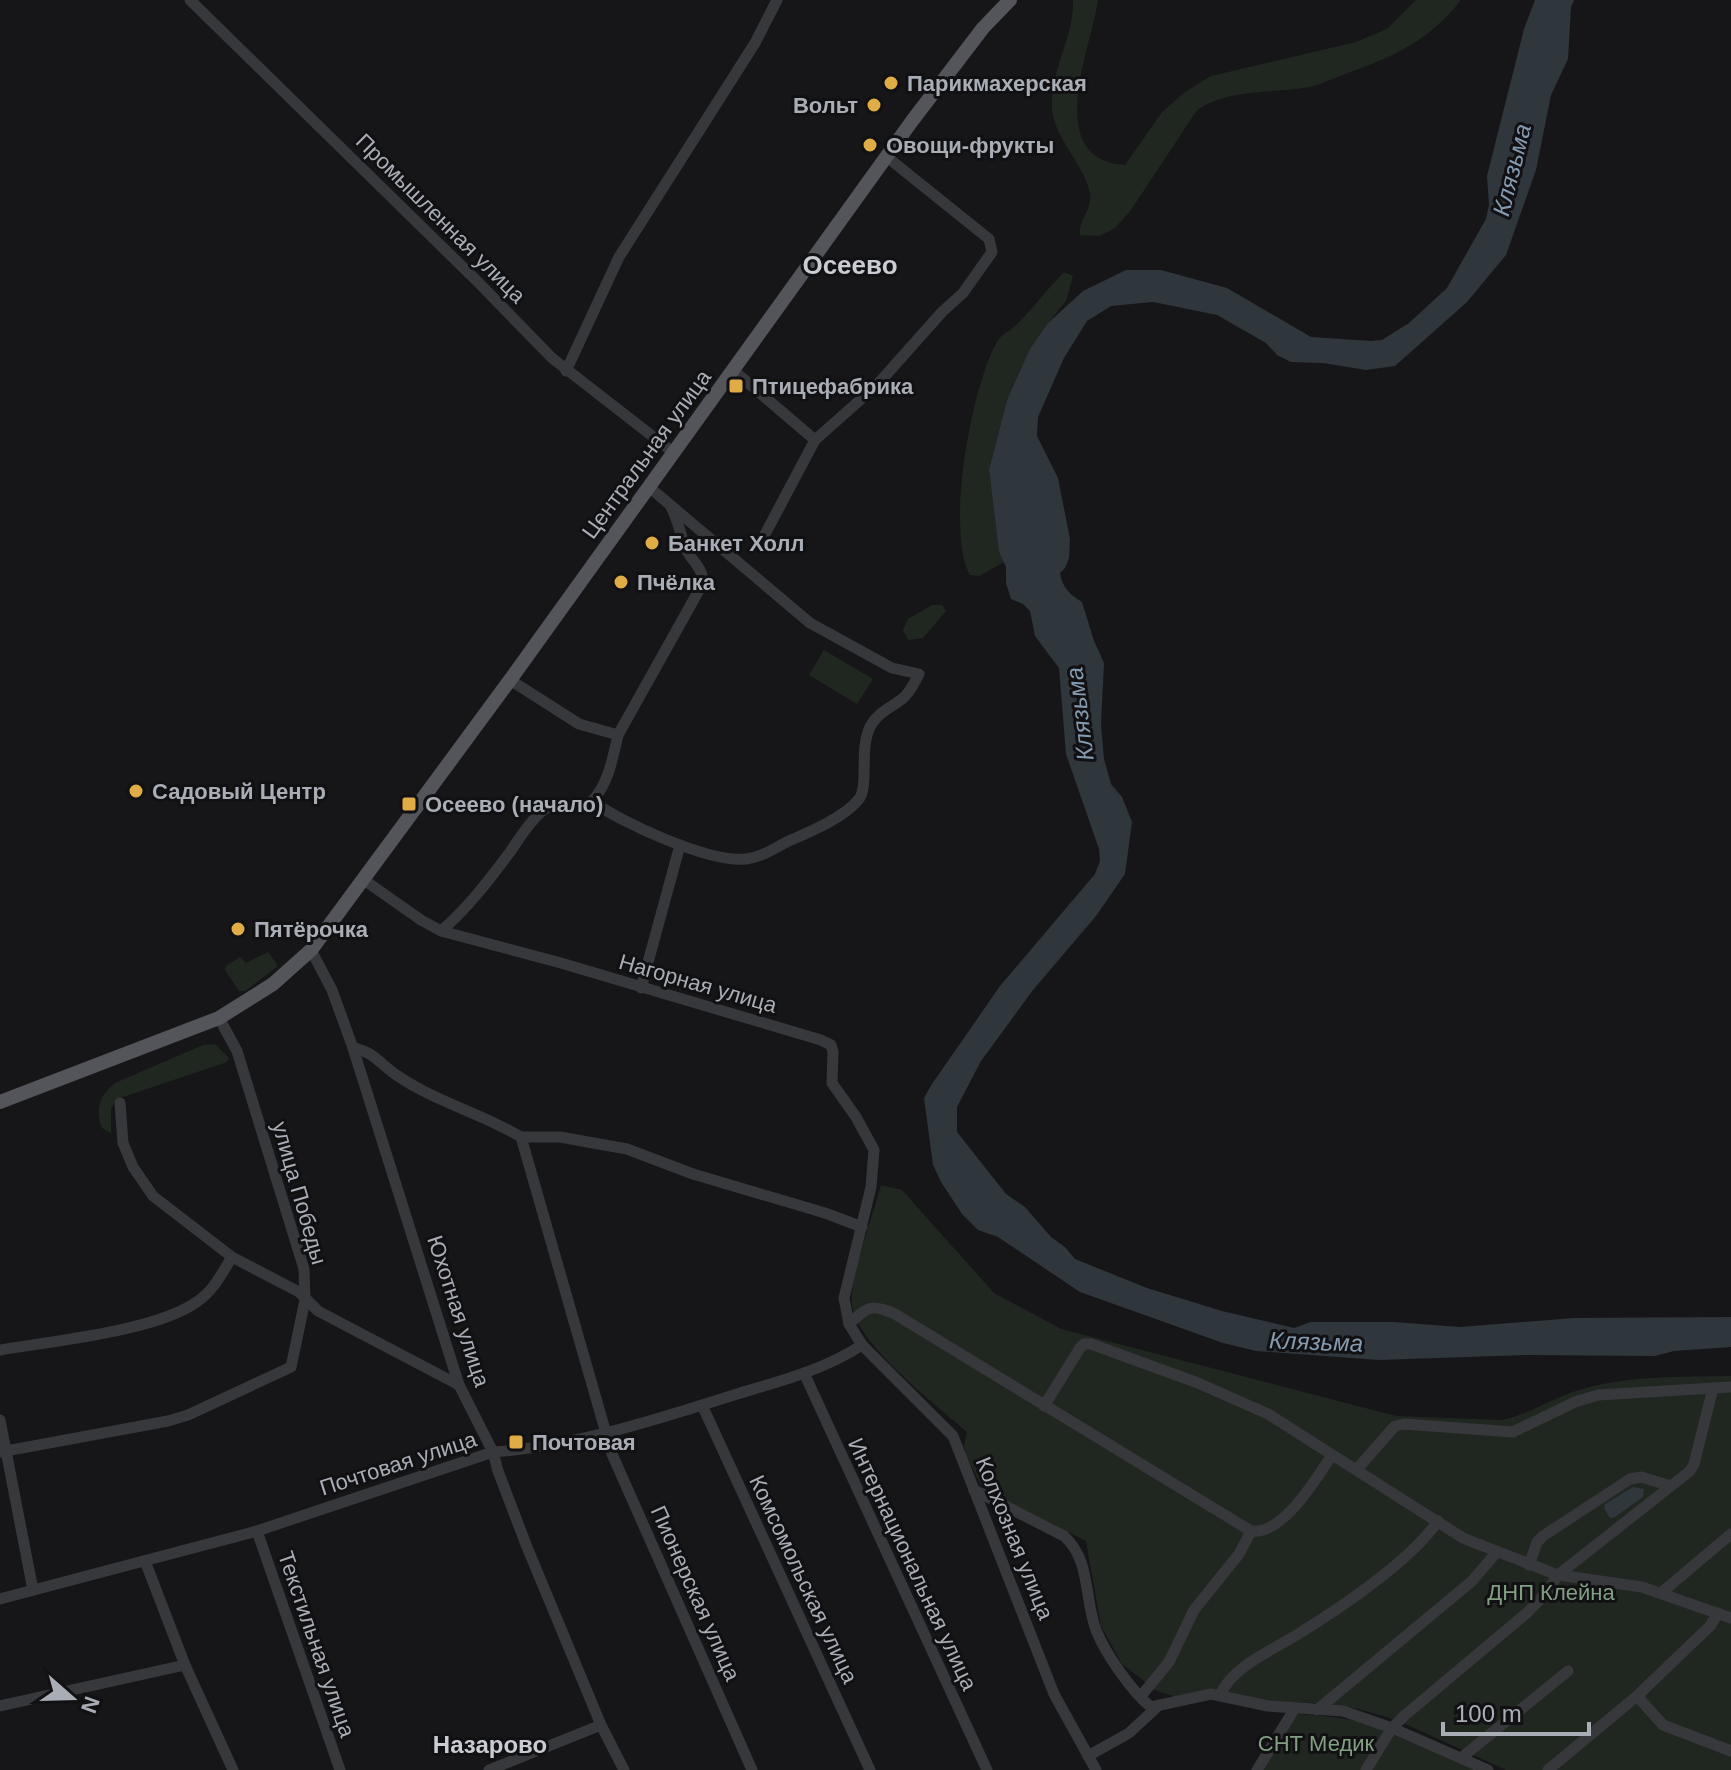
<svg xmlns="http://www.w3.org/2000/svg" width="1731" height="1770" viewBox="0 0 1731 1770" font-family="Helvetica,sans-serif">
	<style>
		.green { fill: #202721 }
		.water { fill: #2f363c }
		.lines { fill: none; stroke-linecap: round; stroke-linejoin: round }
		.minor { stroke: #37383c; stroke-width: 11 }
		.major { stroke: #54555b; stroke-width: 14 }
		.poi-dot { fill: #e0ac46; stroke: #111113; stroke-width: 3 }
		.labels { text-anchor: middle; stroke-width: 6; stroke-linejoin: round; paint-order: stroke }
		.poi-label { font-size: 22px; font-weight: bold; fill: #a9adb6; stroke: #111113; text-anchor: start }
		.street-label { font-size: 22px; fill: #a9adb6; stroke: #111113 }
		.park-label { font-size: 22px; fill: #829f84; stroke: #111113 }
		.water-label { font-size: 24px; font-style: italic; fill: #849aae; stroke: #111113 }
		.neighbourhood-label { font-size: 24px; font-weight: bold; fill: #caccd3; stroke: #111113 }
		.quarter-label { font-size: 26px; font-weight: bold; fill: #caccd3; stroke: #111113 }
	</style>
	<rect width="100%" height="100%" fill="#161618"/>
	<g class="green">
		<path d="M1073,0H1098C1092,46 1041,160 1125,165L1162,112L1185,92L1211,76L1356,42L1387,29L1416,0H1461C1429,41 1393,57 1345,74C1332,79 1318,86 1304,88C1268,93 1229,89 1197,110L1131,210L1115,228L1099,236L1080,235C1078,221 1092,210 1090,194C1086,167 1054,138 1052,109C1050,71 1074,37 1073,0Z"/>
		<path d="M1064,272L1073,276L1066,301L1048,323L1007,400L989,470L999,552L1004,562L979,576L970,575C945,531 972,385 997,342C1001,334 1009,332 1015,326C1033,309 1047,289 1064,272Z"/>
		<path d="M932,605H942L946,611L923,638L908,640L903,630L908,619Z"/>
		<path d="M824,650L873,679L857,704L809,675Z"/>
		<path d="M268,952L278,966L245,991H239L225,970L226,966L240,957L246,963Z"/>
		<path d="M215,1044L229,1058L227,1062L117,1099L111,1108V1133L102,1128C95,1109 99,1096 115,1083L203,1045Z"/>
		<path d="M881,1185L902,1190L994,1293L1061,1329L1396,1416L1501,1420C1528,1415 1551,1399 1576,1391C1625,1375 1681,1377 1731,1376V1770H1506L1399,1721L1359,1709L1321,1703L1273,1702L1211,1689L1176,1697L1157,1691L1122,1664L1101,1626L1086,1541L983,1489L966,1455L964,1446L967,1432C938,1406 856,1344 852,1305C849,1282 874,1211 881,1185Z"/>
		<path d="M1296,1714L1334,1717L1363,1722L1476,1770H1261Z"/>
	</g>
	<g class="water">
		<path d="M1535,0H1574L1571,7L1568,59L1551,95L1536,170L1506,255L1467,302L1395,366L1366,370L1323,363L1291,362L1277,355L1266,343L1217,315L1153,302L1111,306L1087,321L1064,358L1038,417L1037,436L1058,478L1070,539L1069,558L1065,568L1060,573C1062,587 1070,595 1082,602L1094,641L1104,663L1101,725L1104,759L1111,784L1122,797L1132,822L1125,874L1096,916L1033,990L981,1061L957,1107V1132L1006,1194L1025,1207L1051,1237L1065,1247L1075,1259L1147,1288L1222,1311L1294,1328L1311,1322H1394L1460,1327L1574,1318L1731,1317V1347L1674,1351L1655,1356L1527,1355L1379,1360L1256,1351L1223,1343L1080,1292L998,1237L978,1230L962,1214L941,1182L933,1165L924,1098L932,1084L1000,986L1095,874L1100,861L1099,849L1066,754L1059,668L1035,636L1030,611L1023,604L1011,599L1006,583V567L999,552L989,470L1007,400L1030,349L1048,323L1083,291L1126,270H1161L1227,288L1311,337L1371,341L1382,340L1409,323L1447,288L1486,219L1489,205L1487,176L1524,29Z"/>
		<path d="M1633,1487L1644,1489L1643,1497L1615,1517L1610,1518L1604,1508L1605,1504Z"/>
	</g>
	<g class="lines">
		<g class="minor">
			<path d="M190,0L477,281L552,358L674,453"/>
			<path d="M733,370L815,440"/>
			<path d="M566,371L619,257L755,43L777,0"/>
			<path d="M763,538L815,440L877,385L942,312L963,293L992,252L989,239L887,157"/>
			<path d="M510,680L579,724L618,735"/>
			<path d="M592,801C621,823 710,863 746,859C763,857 776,847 791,840C812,831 845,817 859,799C869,786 859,749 870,727C877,713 890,708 902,699C910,693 914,683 919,674L892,668L810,623L649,487"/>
			<path d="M364,880L421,920L441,931L561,963L821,1040L831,1045L833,1052L832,1083L856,1117L874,1150L871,1187L844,1298L849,1324L862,1345L953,1436L1054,1694L1096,1770"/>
			<path d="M441,931C467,909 489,880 510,852C519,839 528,824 540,813C555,797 577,816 591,802C608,786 613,757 618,735L703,583C703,567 692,562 686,549C680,534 678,519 670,505"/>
			<path d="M311,950L332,990L353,1048L459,1385L493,1452L498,1471L527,1547L601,1725L624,1770"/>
			<path d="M641,988L680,845"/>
			<path d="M353,1048C373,1051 380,1064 395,1074C433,1101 481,1113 521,1137L612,1454L752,1770"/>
			<path d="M120,1103L123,1143L133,1167L153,1196L232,1257L299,1292L318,1311L459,1385"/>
			<path d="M521,1137H560L627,1149L693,1174L825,1213L862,1227"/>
			<path d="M849,1324C867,1307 871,1303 895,1314L1251,1531C1282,1536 1316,1479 1332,1455"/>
			<path d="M0,1350C52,1341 158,1331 198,1301C214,1290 222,1273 232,1257"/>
			<path d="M804,1373L987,1770"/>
			<path d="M702,1405L870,1770"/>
			<path d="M1044,1406L1080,1348L1084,1344H1091L1198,1383L1268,1414L1463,1538L1558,1575L1642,1587L1731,1618"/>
			<path d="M0,1420L33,1590"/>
			<path d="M0,1452L168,1421L188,1415L291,1367L305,1300L304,1269L237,1051L219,1018"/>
			<path d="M1357,1469L1395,1426L1404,1424L1513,1432L1575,1402L1598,1395L1731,1387"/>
			<path d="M974,1490L1064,1536C1091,1560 1084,1598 1096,1630C1105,1653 1132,1692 1151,1707L1211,1694L1268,1706L1343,1711L1392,1728L1488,1770"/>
			<path d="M257,1531L340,1770"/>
			<path d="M145,1561L185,1665L233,1770"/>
			<path d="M1529,1565L1537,1542L1543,1536L1630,1479L1641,1477L1671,1486"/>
			<path d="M1661,1593L1731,1534"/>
			<path d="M0,1599L257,1531L493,1452C575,1446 659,1419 737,1394C780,1381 824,1370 862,1345"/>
			<path d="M1220,1695C1234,1664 1276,1649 1303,1631C1346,1604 1409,1562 1438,1521"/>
			<path d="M1141,1696L1169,1662L1194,1610L1239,1554L1251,1531"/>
			<path d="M1637,1696L1663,1725L1731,1751"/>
			<path d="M0,1706L185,1665"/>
			<path d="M1317,1710L1472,1581L1496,1553"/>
			<path d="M1088,1756L1129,1733L1157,1707"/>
			<path d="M1461,1758L1568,1671"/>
			<path d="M489,1770L601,1725"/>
			<path d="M1257,1770L1295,1708"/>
			<path d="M1366,1770L1392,1728L1404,1716L1528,1612L1546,1593L1558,1575L1690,1471L1694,1464L1713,1388"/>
			<path d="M1548,1770L1637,1696L1710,1626L1718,1613"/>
		</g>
		<path class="major" d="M0,1102L219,1018L273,984L311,950L510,680L912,121L983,28L1010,0"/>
	</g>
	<g class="poi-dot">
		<circle cx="891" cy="83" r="8"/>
		<circle cx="874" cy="105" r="8"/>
		<circle cx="870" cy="145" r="8"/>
		<rect x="728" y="378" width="16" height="16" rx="4"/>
		<circle cx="652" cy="543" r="8"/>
		<circle cx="621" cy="582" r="8"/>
		<circle cx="136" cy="791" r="8"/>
		<rect x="401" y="796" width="16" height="16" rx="4"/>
		<circle cx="238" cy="929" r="8"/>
		<rect x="508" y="1434" width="16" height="16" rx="4"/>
	</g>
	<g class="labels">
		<g class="poi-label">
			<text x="907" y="91">Парикмахерская</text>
			<text x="858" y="113" text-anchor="end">Вольт</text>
			<text x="886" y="153">Овощи-фрукты</text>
			<text x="752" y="394">Птицефабрика</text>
			<text x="668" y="551">Банкет Холл</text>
			<text x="637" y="590">Пчёлка</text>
			<text x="152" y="799">Садовый Центр</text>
			<text x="425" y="812">Осеево (начало)</text>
			<text x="254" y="937">Пятёрочка</text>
			<text x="532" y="1450">Почтовая</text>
		</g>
		<g class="street-label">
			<text transform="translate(441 218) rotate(45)" y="8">Промышленная улица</text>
			<text transform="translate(646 454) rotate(-54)" y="8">Центральная улица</text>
			<text transform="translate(698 983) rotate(16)" y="8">Нагорная улица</text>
			<text transform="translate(300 1193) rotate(74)" y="8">улица Победы</text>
			<text transform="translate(459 1311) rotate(72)" y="8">Юхотная улица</text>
			<text transform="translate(398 1463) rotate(-18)" y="8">Почтовая улица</text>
			<text transform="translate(1015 1538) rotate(68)" y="8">Колхозная улица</text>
			<text transform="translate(913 1564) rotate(65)" y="8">Интернациональная улица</text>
			<text transform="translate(804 1579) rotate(65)" y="8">Комсомольская улица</text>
			<text transform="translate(696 1593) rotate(66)" y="8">Пионерская улица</text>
			<text transform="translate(317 1644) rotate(71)" y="8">Текстильная улица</text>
		</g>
		<g class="park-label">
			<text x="1551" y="1600">ДНП Клейна</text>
			<text x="1316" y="1751">СНТ Медик</text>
		</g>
		<g class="water-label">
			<text transform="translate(1512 170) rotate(-76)" y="8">Клязьма</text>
			<text transform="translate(1080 714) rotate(-97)" y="8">Клязьма</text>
			<text transform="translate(1316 1342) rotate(2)" y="8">Клязьма</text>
		</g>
		<g class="neighbourhood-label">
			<text x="490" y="1753">Назарово</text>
		</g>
		<g class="quarter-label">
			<text x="850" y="274">Осеево</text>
		</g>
	</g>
	<g transform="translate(72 1698) rotate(110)" stroke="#111113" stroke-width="6" paint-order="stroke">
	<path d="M0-6L14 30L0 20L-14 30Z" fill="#a9adb6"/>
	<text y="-12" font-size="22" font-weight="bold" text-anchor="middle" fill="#a9adb6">N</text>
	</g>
	<path d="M1443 1722v12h146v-12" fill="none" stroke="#a9adb6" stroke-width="4"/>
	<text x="1455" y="1722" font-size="24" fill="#a9adb6" stroke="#111113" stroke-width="6" paint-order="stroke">100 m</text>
</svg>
